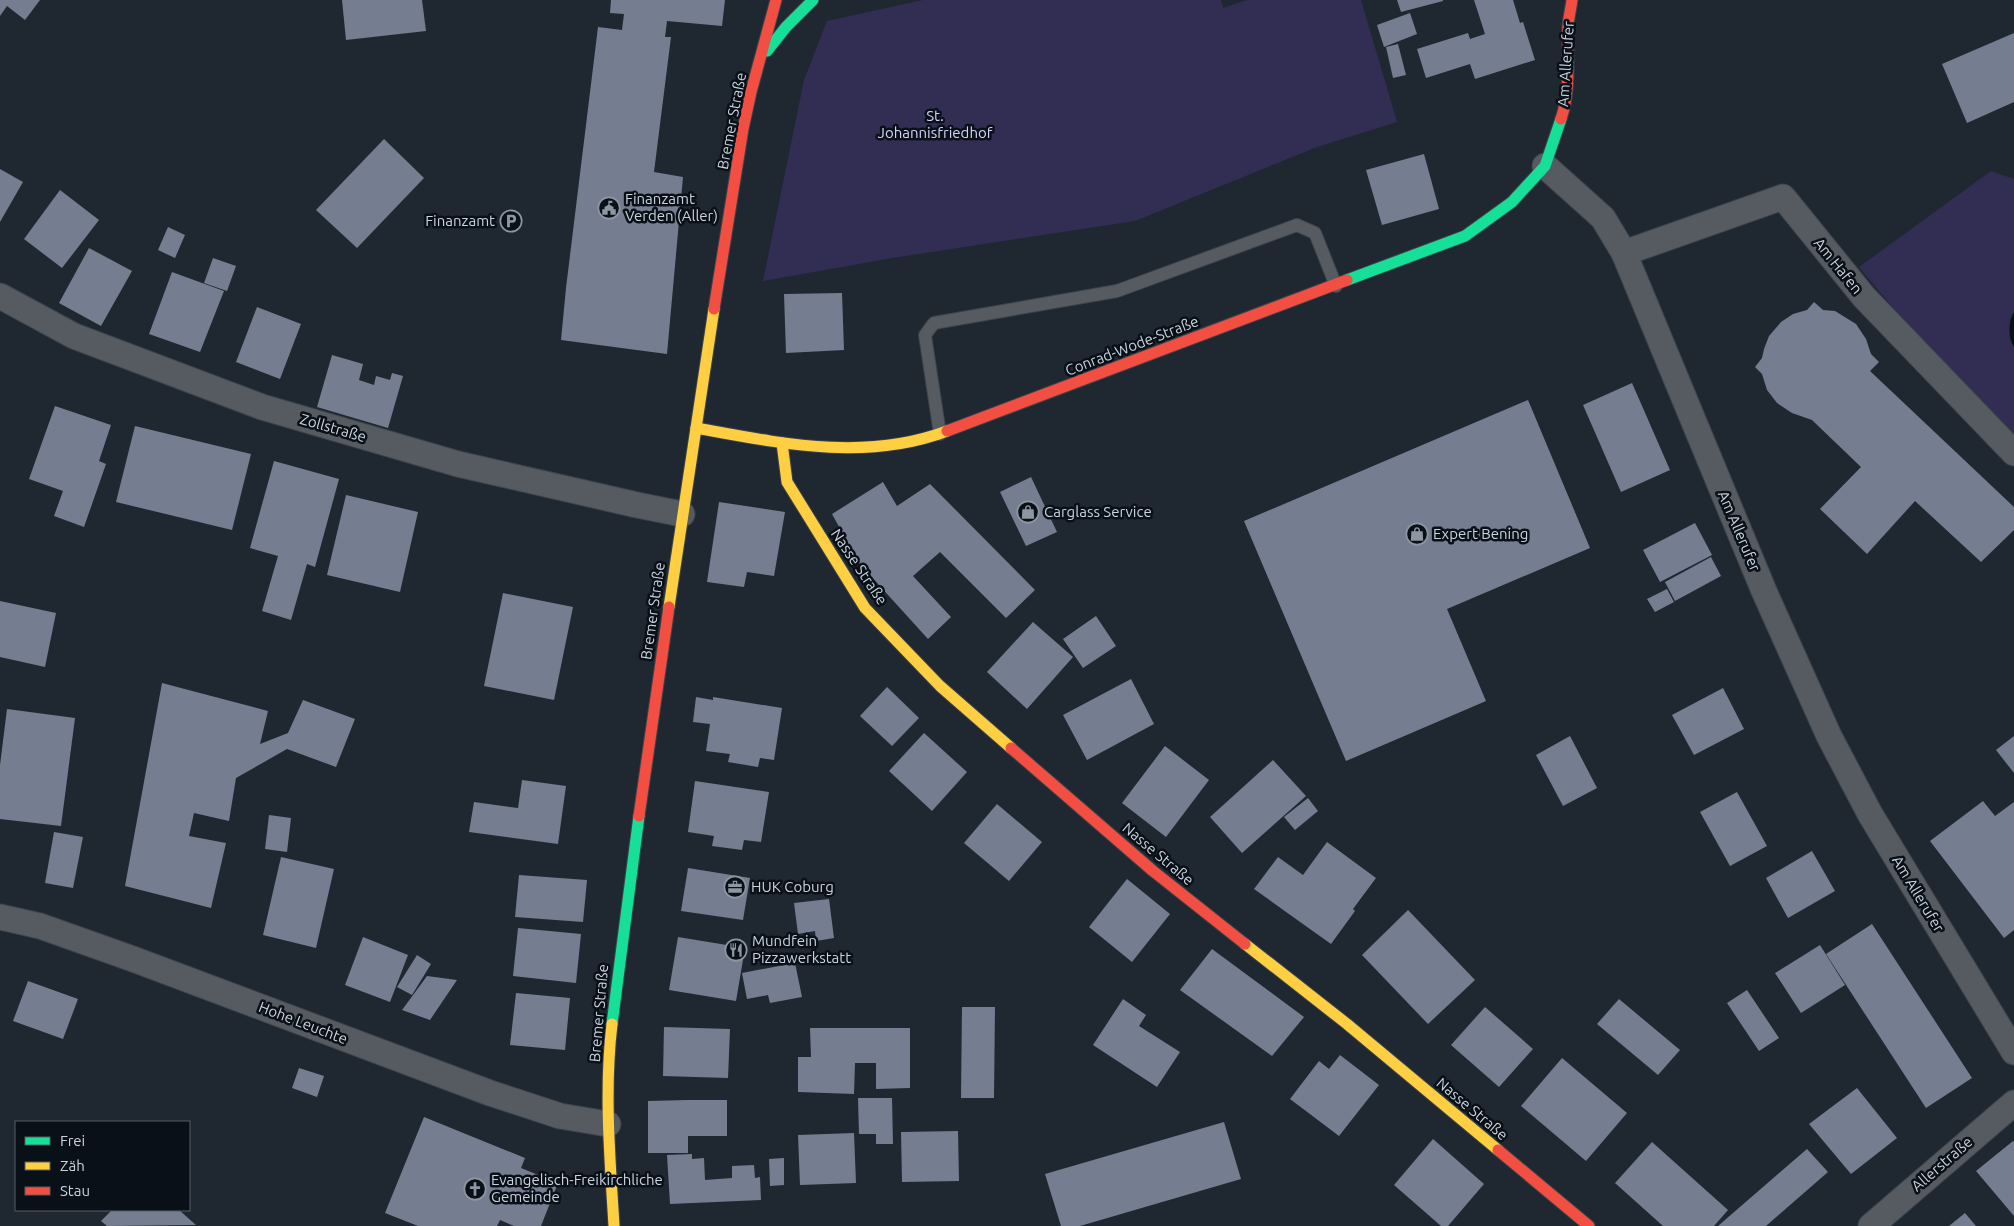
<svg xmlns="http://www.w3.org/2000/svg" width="2014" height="1226" viewBox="0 0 2014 1226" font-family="Ubuntu,sans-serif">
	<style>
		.green { fill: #322d53 }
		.water { fill: #061216 }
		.building { fill: #757e90 }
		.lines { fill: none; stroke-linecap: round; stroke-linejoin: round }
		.lane-casing { stroke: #3d434b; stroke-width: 14 }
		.street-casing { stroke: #3d434b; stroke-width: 27 }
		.fast-casing { stroke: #3d434b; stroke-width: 13 }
		.slow-casing { stroke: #3d434b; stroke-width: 13 }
		.jam-casing { stroke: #3d434b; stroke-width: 13 }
		.lane { stroke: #555b61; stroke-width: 12 }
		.street { stroke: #555b61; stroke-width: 25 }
		.fast { stroke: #16e098; stroke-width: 11 }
		.slow { stroke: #ffcf43; stroke-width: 11 }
		.jam { stroke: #f24e42; stroke-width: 11 }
		.labels { text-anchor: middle; stroke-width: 5; stroke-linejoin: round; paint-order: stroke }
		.street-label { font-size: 15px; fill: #c9d3de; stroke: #091017 }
		.park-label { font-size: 15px; fill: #d6d2fb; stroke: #091017 }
		.poi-label { font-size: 15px; fill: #c9d3de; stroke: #091017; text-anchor: start }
	</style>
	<rect width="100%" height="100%" fill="#1f2831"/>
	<g class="green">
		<path d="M923,0H1221L1223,8L1247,0H1361L1397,122L1317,147L1135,221L892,258L763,281L804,80L827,21Z"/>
		<path d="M1991,171L2014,179V312C2008,321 2008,339 2014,347V443L1943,368L1859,267Z"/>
	</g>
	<path class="water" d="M2014,312V347C2008,339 2008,320 2014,312Z"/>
	<g class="building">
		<path d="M0,0H40L25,20L7,6L0,16Z"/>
		<path d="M342,0H422L426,31L346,40Z"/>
		<path d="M611,0H725L722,26L667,21L665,37H671L654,172L683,177L667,354L561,340L566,288L598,27L622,30L624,14L610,13Z"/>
		<path d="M1397,0H1443V1L1401,12Z"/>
		<path d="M1474,0H1513L1520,23L1523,22L1535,60L1475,79L1470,64L1426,78L1417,49L1468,33L1470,39L1485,34Z"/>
		<path d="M1410,13L1417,34L1384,47L1377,25Z"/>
		<path d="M2014,33V102L1967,123L1942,64Z"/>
		<path d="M1398,44L1406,75L1393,78L1386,47Z"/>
		<path d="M384,139L424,178L357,248L316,210Z"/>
		<path d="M1424,154L1439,209L1382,225L1366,170Z"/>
		<path d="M0,169L23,182L0,222Z"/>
		<path d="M60,190L99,220L62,268L24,239Z"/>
		<path d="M168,227L185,235L175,258L158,250Z"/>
		<path d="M89,248L132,271L101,326L59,303Z"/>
		<path d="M213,258L236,266L227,291L204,283Z"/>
		<path d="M172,272L224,291L200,352L149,334Z"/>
		<path d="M842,293L844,350L786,353L784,294Z"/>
		<path d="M1814,302L1823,310L1835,311L1856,324L1866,339L1871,354L1879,362L1870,371L2014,507V530L1981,562L1915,501L1867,554L1820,509L1861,467L1812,420L1792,413L1777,403L1767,390L1762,374L1755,367L1762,358L1764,349L1769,336L1781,322L1793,314L1807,310Z"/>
		<path d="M257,307L301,324L280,379L236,362Z"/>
		<path d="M332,355L363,364L359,380L374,385L376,376L390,380L392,373L403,376L388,428L317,407Z"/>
		<path d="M1632,383L1670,470L1621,492L1583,405Z"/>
		<path d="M1528,400L1590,548L1447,609L1486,701L1346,761L1244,521Z"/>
		<path d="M55,406L111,425L99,461L106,464L84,527L54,516L63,491L29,479Z"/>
		<path d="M135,426L251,454L232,530L116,502Z"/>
		<path d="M274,461L339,479L315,567L307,564L291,620L262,611L278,556L250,548Z"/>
		<path d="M1031,477L1057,532L1026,546L1000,492Z"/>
		<path d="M883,482L897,506L930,484L1035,590L1006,618L940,552L913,576L951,617L928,639L859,563L832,514Z"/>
		<path d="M346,495L418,512L400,592L327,575Z"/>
		<path d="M719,502L785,512L774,576L747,572L744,587L707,582Z"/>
		<path d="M1695,523L1712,555L1660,582L1643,550Z"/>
		<path d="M1711,557L1721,576L1675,601L1665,582Z"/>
		<path d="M1667,589L1674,602L1655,612L1647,599Z"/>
		<path d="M503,593L573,607L554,700L484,686Z"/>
		<path d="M0,601L56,613L45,667L0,657Z"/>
		<path d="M1096,616L1116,646L1083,668L1063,639Z"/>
		<path d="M1033,622L1073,657L1027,709L987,672Z"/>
		<path d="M1131,679L1154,724L1087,760L1063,715Z"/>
		<path d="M162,683L268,711L260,744L288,733L303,700L355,719L336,767L287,749L236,778L229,821L194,813L189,836L226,843L211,908L125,886Z"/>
		<path d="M887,687L919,718L892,746L860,716Z"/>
		<path d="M1723,688L1744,729L1694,755L1672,715Z"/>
		<path d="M696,697L713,700V697L782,708L774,760L760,758L758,767L728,762L730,754L706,751L710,724L693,722Z"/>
		<path d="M7,709L75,718L61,826L0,819V765Z"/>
		<path d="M924,733L967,772L932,811L889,771Z"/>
		<path d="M1570,736L1597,788L1563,806L1536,755Z"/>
		<path d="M2014,736V773L1996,750Z"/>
		<path d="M1165,746L1209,780L1166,837L1122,803Z"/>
		<path d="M1273,760L1306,796L1242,853L1210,817Z"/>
		<path d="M522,780L566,786L558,844L469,832L474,802L518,808Z"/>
		<path d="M695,781L769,792L761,842L744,840L742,850L712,846L714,836L688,832Z"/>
		<path d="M1737,792L1767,846L1730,866L1700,812Z"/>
		<path d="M1308,798L1318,811L1295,830L1284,817Z"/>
		<path d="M1983,801L1995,816L2014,802V930L2004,938L1930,841Z"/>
		<path d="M997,804L1042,842L1009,881L964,843Z"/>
		<path d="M269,815L291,818L287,852L265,849Z"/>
		<path d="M54,832L83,837L73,888L45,883Z"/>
		<path d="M1327,842L1376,878L1353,909L1355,911L1331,944L1254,889L1278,857L1303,875Z"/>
		<path d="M1812,851L1835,891L1788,918L1766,878Z"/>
		<path d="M281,857L334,869L316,948L263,935Z"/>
		<path d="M688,868L750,878L743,920L681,911Z"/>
		<path d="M519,875L587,880L583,922L515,917Z"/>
		<path d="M1127,879L1170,914L1132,962L1089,927Z"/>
		<path d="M829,899L834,938L816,941L815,931L798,934L794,903Z"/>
		<path d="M1408,910L1475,980L1428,1024L1362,955Z"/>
		<path d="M1872,924L1972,1078L1926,1108L1826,954Z"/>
		<path d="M518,928L581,934L576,983L513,976Z"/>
		<path d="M363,937L408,955L390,1002L345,985Z"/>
		<path d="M678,937L745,948L736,1001L669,990Z"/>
		<path d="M1820,945L1845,985L1801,1013L1775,973Z"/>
		<path d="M1212,949L1304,1017L1272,1056L1180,990Z"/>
		<path d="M417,955L431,964L412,995L397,987Z"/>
		<path d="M795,963L802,997L770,1003L768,995L747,999L742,973Z"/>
		<path d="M427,976L457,980L430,1020L402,1010Z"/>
		<path d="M28,981L78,999L63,1039L13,1021Z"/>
		<path d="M1747,990L1779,1038L1759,1051L1727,1003Z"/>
		<path d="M516,993L570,998L565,1050L510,1045Z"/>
		<path d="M1123,999L1146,1015L1139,1026L1180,1052L1157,1087L1093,1045Z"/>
		<path d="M1619,999L1680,1050L1658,1075L1597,1024Z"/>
		<path d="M962,1007H995L994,1098H961Z"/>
		<path d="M1485,1007L1533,1049L1499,1087L1451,1045Z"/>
		<path d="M664,1027L730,1029L728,1078L663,1076Z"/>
		<path d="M810,1028H910V1088L876,1089V1063H855L854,1094L798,1092V1057H811Z"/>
		<path d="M1340,1055L1379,1085L1339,1136L1290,1099L1319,1061L1329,1069Z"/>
		<path d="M1562,1058L1627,1113L1586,1161L1521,1106Z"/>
		<path d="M299,1068L324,1076L317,1097L292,1088Z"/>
		<path d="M1857,1088L1897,1138L1851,1174L1809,1124Z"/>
		<path d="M858,1098H892L893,1144H876V1134H859Z"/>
		<path d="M688,1100H727V1136H688V1153H648V1101Z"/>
		<path d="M424,1117L525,1158L521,1168L558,1183L541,1226H514L500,1220L497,1226H418L385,1213Z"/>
		<path d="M1224,1122L1241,1179L1080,1226H1061L1045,1174Z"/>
		<path d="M958,1131L959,1181L902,1182L901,1132Z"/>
		<path d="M854,1133L856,1183L800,1185L798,1135Z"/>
		<path d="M1433,1139L1484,1184L1448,1226H1441L1394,1185Z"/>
		<path d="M2013,1141L2014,1142V1216L1976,1171Z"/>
		<path d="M1652,1142L1728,1210L1714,1226H1663L1615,1183Z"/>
		<path d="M1807,1149L1828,1172L1766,1226H1718Z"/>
		<path d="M692,1154V1159L704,1158L705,1180L732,1178V1166L754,1165L755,1178L760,1177L761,1200L670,1204L667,1155Z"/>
		<path d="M784,1158V1185L770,1186L769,1159Z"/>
		<path d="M112,1210H179L196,1225L107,1226L101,1221Z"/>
		<path d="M1965,1213L1976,1226H1949Z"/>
	</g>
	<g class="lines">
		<g class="lane-casing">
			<path id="lane" d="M940,434L925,335L934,323L1117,291L1297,225L1315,233L1336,286"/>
		</g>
		<g class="street-casing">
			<g id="street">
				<path d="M1545,166L1603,218L1624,253L1764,591L1829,736L1870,814L2014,1052"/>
				<path d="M1624,253L1783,197L1864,297L2014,453"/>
				<path d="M0,296L74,336L262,407L458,464L637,505L682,514"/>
				<path d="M0,917L40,926L133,959L490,1093L560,1116L608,1124"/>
				<path d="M1871,1226L2014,1103"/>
			</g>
		</g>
		<g class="fast-casing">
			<g id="fast">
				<path d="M767,51L786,27L813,0"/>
				<path d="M1347,280L1465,236L1512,202L1545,166L1561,119"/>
				<path d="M612,1024L639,816"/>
			</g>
		</g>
		<g class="slow-casing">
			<g id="slow">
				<path d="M696,428C779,443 865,462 947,431"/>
				<path d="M782,443L787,482L865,608L940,686L1011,748"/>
				<path d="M669,607L714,309"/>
				<path d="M1245,944L1347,1024L1498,1150"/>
				<path d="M612,1024C604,1091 610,1159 614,1226"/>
			</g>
		</g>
		<g class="jam-casing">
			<g id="jam">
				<path d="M1561,119C1571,90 1567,58 1568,28C1568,19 1571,9 1572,0"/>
				<path d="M714,309L743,129L751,92L776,0"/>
				<path d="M947,431L1347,280"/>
				<path d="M1011,748L1153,871L1245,944"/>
				<path d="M639,816L669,607"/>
				<path d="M1498,1150L1589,1226"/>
			</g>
		</g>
		<use href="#lane" class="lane"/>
		<use href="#street" class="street"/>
		<use href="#fast" class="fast"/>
		<use href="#slow" class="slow"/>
		<use href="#jam" class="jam"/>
	</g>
	<defs>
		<g id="civic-ring" transform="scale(1.125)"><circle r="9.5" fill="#091017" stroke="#8e97a1" stroke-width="1.5"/><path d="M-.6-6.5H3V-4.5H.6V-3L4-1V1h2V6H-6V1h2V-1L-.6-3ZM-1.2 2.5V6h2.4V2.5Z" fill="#8e97a1"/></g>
		<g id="parking-ring" transform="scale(1.125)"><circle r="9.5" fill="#091017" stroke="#8e97a1" stroke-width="1.5"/><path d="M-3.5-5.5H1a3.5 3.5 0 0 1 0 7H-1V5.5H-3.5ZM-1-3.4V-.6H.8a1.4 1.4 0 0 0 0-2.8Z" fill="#8e97a1"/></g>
		<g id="shop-ring" transform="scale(1.125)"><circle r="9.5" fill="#091017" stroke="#8e97a1" stroke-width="1.5"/><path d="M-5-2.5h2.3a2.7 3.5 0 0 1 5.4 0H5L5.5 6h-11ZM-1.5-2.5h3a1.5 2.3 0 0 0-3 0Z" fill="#8e97a1"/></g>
		<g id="office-ring" transform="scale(1.125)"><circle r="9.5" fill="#091017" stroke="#8e97a1" stroke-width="1.5"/><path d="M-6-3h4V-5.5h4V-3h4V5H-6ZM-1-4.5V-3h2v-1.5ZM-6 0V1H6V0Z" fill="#8e97a1"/></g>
		<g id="restaurant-ring" transform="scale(1.125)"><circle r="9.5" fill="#091017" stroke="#8e97a1" stroke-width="1.5"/><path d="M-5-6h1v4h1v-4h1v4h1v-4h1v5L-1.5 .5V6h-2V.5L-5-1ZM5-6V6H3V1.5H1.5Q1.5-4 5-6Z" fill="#8e97a1"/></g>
		<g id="church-ring" transform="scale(1.125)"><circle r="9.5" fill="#091017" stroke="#8e97a1" stroke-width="1.5"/><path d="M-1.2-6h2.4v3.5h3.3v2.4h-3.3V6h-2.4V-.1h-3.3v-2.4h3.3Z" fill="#8e97a1"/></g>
	</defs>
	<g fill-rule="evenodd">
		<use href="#civic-ring" x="609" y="208"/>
		<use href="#parking-ring" x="511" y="221"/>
		<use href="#shop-ring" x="1028" y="512"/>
		<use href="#shop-ring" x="1417" y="534"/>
		<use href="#office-ring" x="735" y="887"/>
		<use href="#restaurant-ring" x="736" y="950"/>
		<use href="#church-ring" x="475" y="1189"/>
	</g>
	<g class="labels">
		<g class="street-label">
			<text transform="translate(1566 64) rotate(-86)" y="5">Am Allerufer</text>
			<text transform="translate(732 121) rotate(-79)" y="5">Bremer Straße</text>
			<text transform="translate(1838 266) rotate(51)" y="5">Am Hafen</text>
			<text transform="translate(1132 346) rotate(-21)" y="5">Conrad-Wode-Straße</text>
			<text transform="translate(333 428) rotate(16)" y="5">Zollstraße</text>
			<text transform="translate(1739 531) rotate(67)" y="5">Am Allerufer</text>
			<text transform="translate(859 567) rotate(56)" y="5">Nasse Straße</text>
			<text transform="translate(653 611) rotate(-82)" y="5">Bremer Straße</text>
			<text transform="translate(1158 854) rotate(40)" y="5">Nasse Straße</text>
			<text transform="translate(1918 894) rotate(59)" y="5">Am Allerufer</text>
			<text transform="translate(599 1013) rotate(-85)" y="5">Bremer Straße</text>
			<text transform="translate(303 1023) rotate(21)" y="5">Hohe Leuchte</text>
			<text transform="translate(1472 1109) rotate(40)" y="5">Nasse Straße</text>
			<text transform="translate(1942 1164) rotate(-41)" y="5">Allerstraße</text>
		</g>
		<g class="park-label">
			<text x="935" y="121">St.<tspan x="935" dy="17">Johannisfriedhof</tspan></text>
		</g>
		<g class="poi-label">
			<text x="625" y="204">Finanzamt<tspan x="625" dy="17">Verden (Aller)</tspan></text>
			<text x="495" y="226" text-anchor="end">Finanzamt</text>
			<text x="1044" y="517">Carglass Service</text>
			<text x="1433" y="539">Expert Bening</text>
			<text x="751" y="892">HUK Coburg</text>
			<text x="752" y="946">Mundfein<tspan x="752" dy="17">Pizzawerkstatt</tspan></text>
			<text x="491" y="1185">Evangelisch-Freikirchliche<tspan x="491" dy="17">Gemeinde</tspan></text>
		</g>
	</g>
	<rect x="15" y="1121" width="175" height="90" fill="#091017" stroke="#565e67"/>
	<rect x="25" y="1137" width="25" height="8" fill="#16e098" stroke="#565e67"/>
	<text x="60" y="1146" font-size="15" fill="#c9d3de">Frei</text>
	<rect x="25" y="1162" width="25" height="8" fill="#ffcf43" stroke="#565e67"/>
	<text x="60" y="1171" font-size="15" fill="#c9d3de">Zäh</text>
	<rect x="25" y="1187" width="25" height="8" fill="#f24e42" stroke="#565e67"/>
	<text x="60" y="1196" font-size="15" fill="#c9d3de">Stau</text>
</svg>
